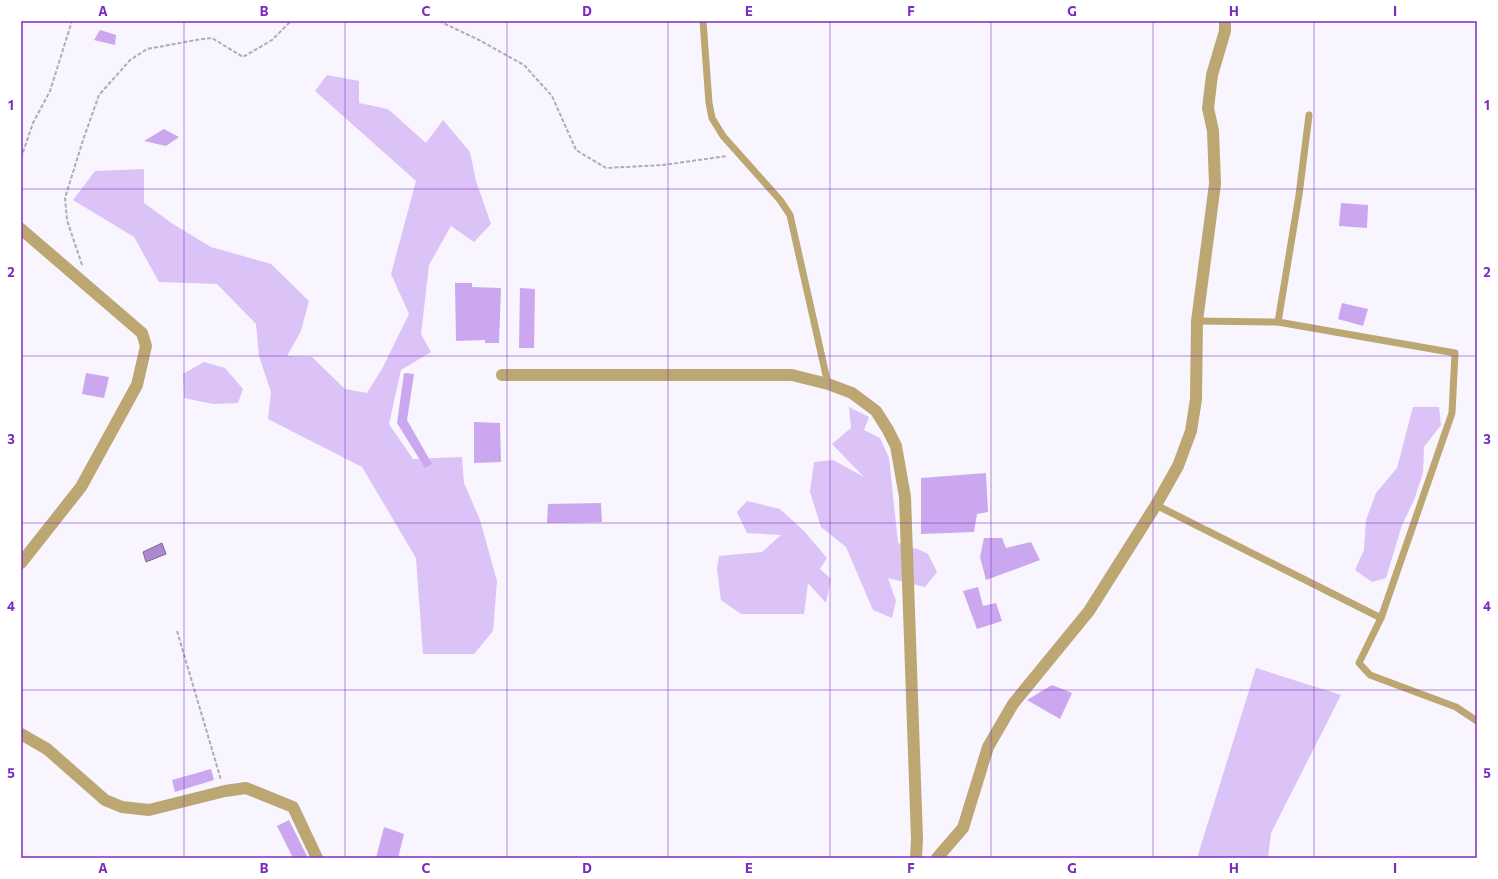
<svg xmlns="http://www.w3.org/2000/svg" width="1498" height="879" viewBox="0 0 1498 879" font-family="Commissioner,sans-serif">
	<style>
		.green { fill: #dbc2f7 }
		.water { fill: #ac89cf; stroke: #7f6698 }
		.building { fill: #caa7ef }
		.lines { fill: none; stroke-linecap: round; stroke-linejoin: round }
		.path { stroke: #afacb3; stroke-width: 2; stroke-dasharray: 4 2; stroke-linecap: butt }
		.lane { stroke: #bca772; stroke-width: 7 }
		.street { stroke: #bca772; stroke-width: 12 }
		.grid { fill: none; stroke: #7b2cbf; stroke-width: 1; stroke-opacity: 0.55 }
		.neatline { fill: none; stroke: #7b2cbf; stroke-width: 1.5 }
		.grid-label { font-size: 13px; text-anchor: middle; font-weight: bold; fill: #7b2cbf }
	</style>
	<rect width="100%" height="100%" fill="#f9f5fe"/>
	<g class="green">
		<path d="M327,75L359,81V103L388,109L426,143L443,120L470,152L476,181L491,224L474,242L451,226L429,265L421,334L431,352L401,370L389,424L413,459L462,457L464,483L480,520L497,581L493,631L474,654H423L416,558L362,467L268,419L271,392L259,356L256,324L217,284L159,282L134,237L73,200L95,171L144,169V203L173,224L211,247L271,264L309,301L301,331L287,356L312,357L345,389L367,393L383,367L409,314L391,274L416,181L315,91Z"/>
		<path d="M204,362L225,368L243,389L238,403L213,404L184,398L183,374Z"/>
		<path d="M849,407L869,417L864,430L880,438L889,458L898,543L920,550L928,554L937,572L925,587L888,578L896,601L892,618L873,610L846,547L821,527L810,492L814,462L833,460L864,477L832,444L851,428Z"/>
		<path d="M1413,407H1439L1441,425L1424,447L1423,473L1414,500L1402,525L1386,578L1372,582L1355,570L1364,550L1366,520L1376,493L1397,468Z"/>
		<path d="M747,501L780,509L804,531L827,558L820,569L831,579L826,603L808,583L804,614H741L721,600L717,569L719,556L762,552L781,535L747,533L737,512Z"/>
		<path d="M1256,668L1341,695L1271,833L1268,858H1197Z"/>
	</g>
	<path class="water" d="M162,543L166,554L146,562L143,552Z"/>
	<g class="building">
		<path d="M100,30L116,35L115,45L94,40Z"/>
		<path d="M164,129L179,137L166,146L144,141Z"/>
		<path d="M1341,203L1368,205L1367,228L1339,226Z"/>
		<path d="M455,283H472V287L501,288L499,343H485V340L456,341Z"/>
		<path d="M520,288L535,289L534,348H519Z"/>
		<path d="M1342,303L1368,309L1363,326L1338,319Z"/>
		<path d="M86,373L109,377L104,398L82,394Z"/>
		<path d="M404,373L414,374L407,420L432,464L425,468L397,423Z"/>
		<path d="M474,422L500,423L501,462L474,463Z"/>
		<path d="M986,473L988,512L977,514L974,532L921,534V478Z"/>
		<path d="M601,503L602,522L547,523L548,504Z"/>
		<path d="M984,538H1002L1006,548L1031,542L1040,560L986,580L980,557Z"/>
		<path d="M978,587L983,606L996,603L1002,621L977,629L963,591Z"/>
		<path d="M1052,685L1072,693L1060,719L1027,700Z"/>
		<path d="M211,769L214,780L175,792L172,780Z"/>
		<path d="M289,820L308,858H293L277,826Z"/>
		<path d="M384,827L404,834L398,858H376Z"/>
	</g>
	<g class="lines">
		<g class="path">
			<path d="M439,21L479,40L524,65L552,96L576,150L606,168L663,165L727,156"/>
			<path d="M21,158L33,123L50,91L72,21"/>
			<path d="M82,265L67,220L65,198L83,140L99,95L130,60L147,49L196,40L212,38L243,57L272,40L291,21"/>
			<path d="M177,631L221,780"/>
		</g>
		<g class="lane">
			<path d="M703,21L709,103L712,118L723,136L780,200L790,215L828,384"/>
			<path d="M1197,321L1278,322L1455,353L1452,413L1381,618L1359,663L1370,675L1456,707L1477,721"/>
			<path d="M1278,322L1299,195L1309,115"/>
			<path d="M1156,505L1381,618"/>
		</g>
		<g class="street">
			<path d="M21,229L142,333L146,346L137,385L81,487L21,563"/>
			<path d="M502,375H792L828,384L852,393L876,411L888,430L896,446L905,497L917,839L916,858"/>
			<path d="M21,734L47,749L105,800L122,807L149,810L225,791L246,788L293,807L317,858"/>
			<path d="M937,858L963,828L988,747L1013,704L1089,611L1156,505L1178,466L1191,431L1196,399L1197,321L1215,184L1213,131L1208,108L1212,75L1225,31V21"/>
		</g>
	</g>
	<path class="grid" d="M184,21V858M345,21V858M507,21V858M668,21V858M830,21V858M991,21V858M1153,21V858M1314,21V858M21,189H1477M21,356H1477M21,523H1477M21,690H1477"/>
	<rect width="1498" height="879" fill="none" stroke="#ffffff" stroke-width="44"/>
	<rect x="22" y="22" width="1454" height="835" class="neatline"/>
	<g class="grid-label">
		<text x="103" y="16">A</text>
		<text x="264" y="16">B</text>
		<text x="426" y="16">C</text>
		<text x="587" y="16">D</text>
		<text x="749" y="16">E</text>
		<text x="911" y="16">F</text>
		<text x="1072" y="16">G</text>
		<text x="1234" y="16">H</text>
		<text x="1395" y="16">I</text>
		<text x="11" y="110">1</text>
		<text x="1487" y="110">1</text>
		<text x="11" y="277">2</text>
		<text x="1487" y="277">2</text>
		<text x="11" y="444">3</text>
		<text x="1487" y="444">3</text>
		<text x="11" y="611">4</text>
		<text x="1487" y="611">4</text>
		<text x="11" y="778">5</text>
		<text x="1487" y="778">5</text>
		<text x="103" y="873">A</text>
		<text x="264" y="873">B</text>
		<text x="426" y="873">C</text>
		<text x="587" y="873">D</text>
		<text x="749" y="873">E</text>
		<text x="911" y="873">F</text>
		<text x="1072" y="873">G</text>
		<text x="1234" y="873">H</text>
		<text x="1395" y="873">I</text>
	</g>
</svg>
